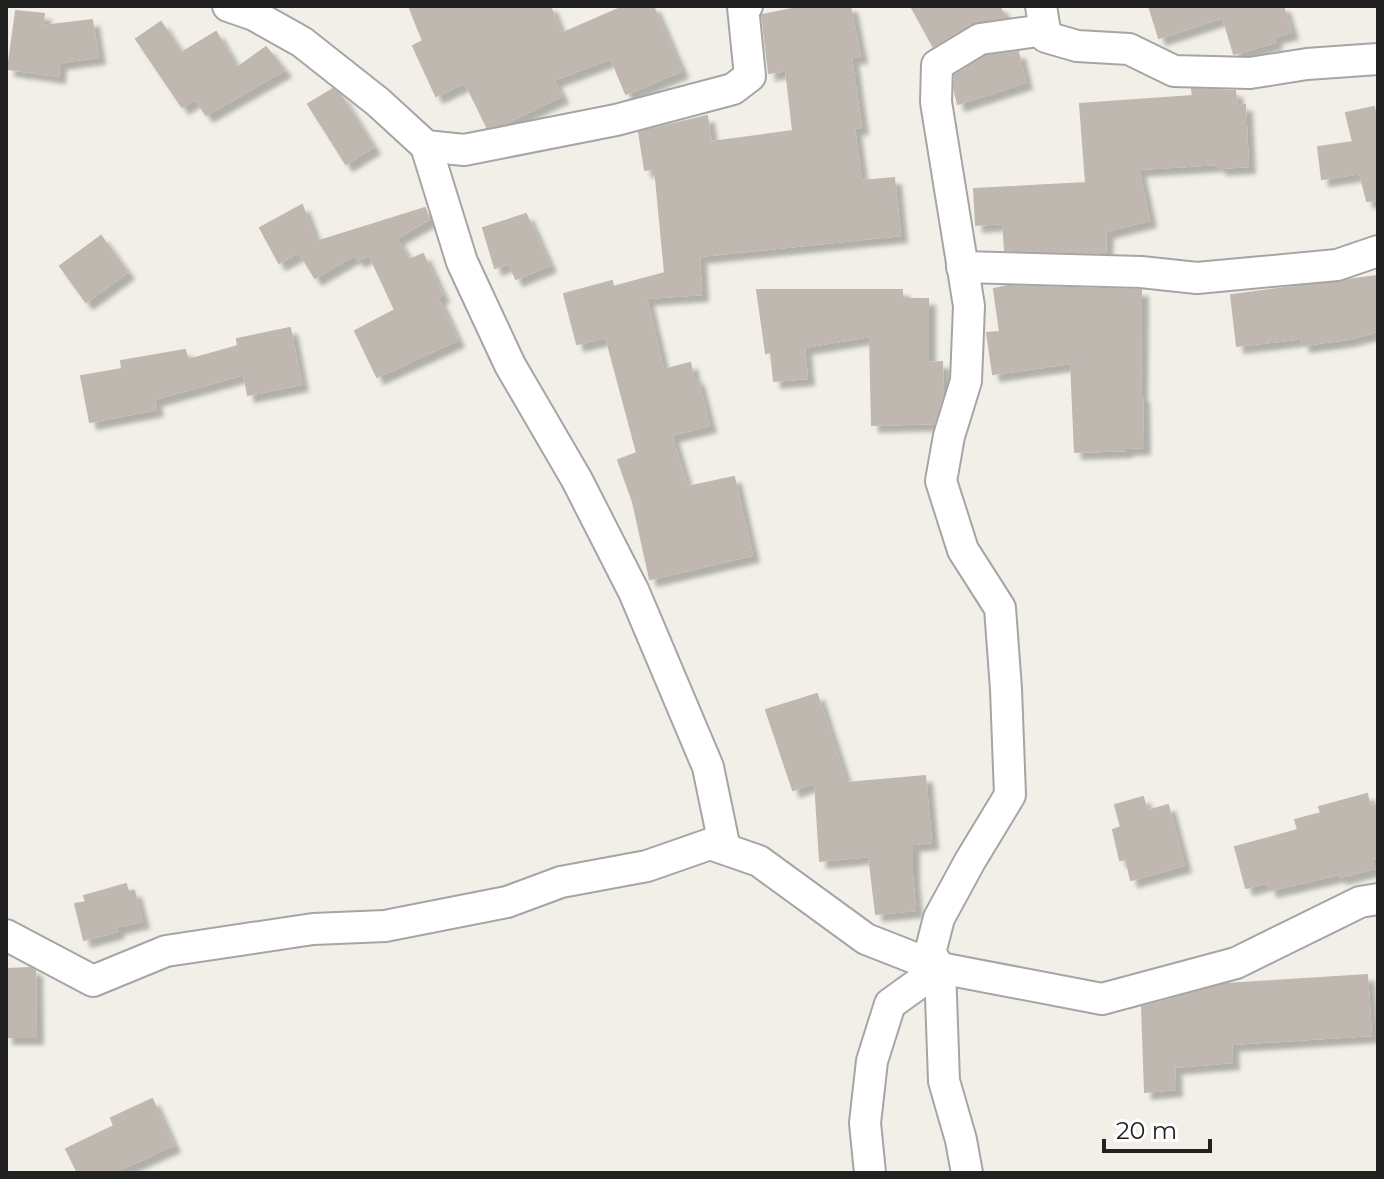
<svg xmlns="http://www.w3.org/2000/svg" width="1384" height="1179" viewBox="0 0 1384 1179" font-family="Montserrat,sans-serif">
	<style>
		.building { fill: #beb8b1; stroke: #c2b7ac; stroke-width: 2; filter: url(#shadow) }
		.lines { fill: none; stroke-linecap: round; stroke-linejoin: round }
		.street-casing { stroke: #a5a5a5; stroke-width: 34 }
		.street { stroke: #fff; stroke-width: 30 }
	</style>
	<defs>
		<filter id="shadow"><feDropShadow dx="7" dy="7" stdDeviation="2" flood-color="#0004"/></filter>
	</defs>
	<rect width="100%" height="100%" fill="#f1efe8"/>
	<g class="building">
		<path d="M409,6H550L561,34L625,6H653L681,71L626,94L611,58L553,80L561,96L503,124L487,127L465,82L436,96L413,46L423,41Z"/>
		<path d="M807,6H850L860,56L851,57L861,127L854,128L861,181L894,178L900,235L699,256L701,294L646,298L663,370L690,363L694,379H697L709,425L671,435L687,487L734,477L752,555L650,579L633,502L618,460L637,453L606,337L577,344L564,294L612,281L613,287L665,273L655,169L645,170L639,132L707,116L711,142L793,131L786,70L769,73L762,15Z"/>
		<path d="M911,6H999L1005,17L971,23L933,46Z"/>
		<path d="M1149,6H1283L1291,32L1273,37L1275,42L1234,54L1223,17L1159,38Z"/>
		<path d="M16,11L44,14L42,26L92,20L98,57L59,62L58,76L8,69Z"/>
		<path d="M161,22L181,53L216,32L237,68L266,47L284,70L206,115L196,100L206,92L182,107L136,39Z"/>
		<path d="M1018,52L1025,82L958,104L954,88L955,75L986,56Z"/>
		<path d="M333,89L341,96L373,147L346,164L308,104Z"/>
		<path d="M1192,89L1235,91L1237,105H1245L1248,166L1220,168L1219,164L1138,169L1149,220L1106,231L1105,253L1005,250L1003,223L976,225L974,189L1086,183L1080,104L1193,96Z"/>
		<path d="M1374,107L1378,124V200L1367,201L1360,173L1322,179L1318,147L1353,142L1346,113Z"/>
		<path d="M302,205L316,242L425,208L429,219L396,238L409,260L423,254L442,295L437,297L457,340L377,377L355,331L395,310L369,254L358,260L354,255L315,278L299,252L279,263L260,228Z"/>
		<path d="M526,214L549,265L516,279L509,263L495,268L483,228Z"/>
		<path d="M101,236L127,272L86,302L60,266Z"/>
		<path d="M1378,276V331L1347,339L1303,345L1302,338L1237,346L1231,295Z"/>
		<path d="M1007,286L1141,290L1140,396H1142L1143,447L1125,448V450L1075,452L1071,363L993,374L987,333L1000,332L994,289Z"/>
		<path d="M757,290H902V299H928V363L942,362L943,394L934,423L872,425L870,336L804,347L807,378L774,381L771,352L766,353Z"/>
		<path d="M290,328L301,384L248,395L244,374L154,399L156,409L90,422L81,376L122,369L121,361L185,350L188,360L238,346L237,339Z"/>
		<path d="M817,694L846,783L925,776L931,842L912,844V874L915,910L876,914L869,856L820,861L815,782L793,790L766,710Z"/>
		<path d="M1367,794L1370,807L1378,804V857L1371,859L1374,868L1340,877L1339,874L1270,890L1268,882L1246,888L1235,847L1298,830L1295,820L1321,813L1319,807Z"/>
		<path d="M1143,797L1147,811L1168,805L1184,865L1131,880L1126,859L1120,860L1113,830L1121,827L1115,805Z"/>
		<path d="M126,884L128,892L134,891L142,921L116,927L117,931L84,940L75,904L86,902L84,896Z"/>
		<path d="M31,968L35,971L36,1037H6V969Z"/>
		<path d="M1367,975L1371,1035L1231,1044L1232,1062L1174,1067L1175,1089L1145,1092L1142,1007L1226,984Z"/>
		<path d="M152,1099L173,1145L112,1173H78L66,1149L114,1126L111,1118Z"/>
	</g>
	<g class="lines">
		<g class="street-casing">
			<g id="street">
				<path d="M228,6L254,15L302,42L378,102L426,146L464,150L616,120L733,89L750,76L743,7L747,6"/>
				<path d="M1041,6L1046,37L1077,46L1129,49L1174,71L1250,73L1307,64L1378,59"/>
				<path d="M426,146L462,262L510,365L577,480L634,592L708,767L725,849"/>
				<path d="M962,267L1141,272L1197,278L1337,265L1378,251"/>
				<path d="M6,935L93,981L166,951L313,929L385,926L507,902L561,882L647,866L710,844L759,861L866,939L940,968"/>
				<path d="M870,1173L865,1123L872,1061L890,1004L940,968L1102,999L1236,963L1360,902L1378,899"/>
				<path d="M967,1173L961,1140L944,1081L940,968L930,953L939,918L970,861L1010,795L1006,689L1000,608L963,550L941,481L949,436L966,381L969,306L936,102L937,65L980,39L1045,30"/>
			</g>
		</g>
		<use href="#street" class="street"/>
	</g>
	<rect width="1384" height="1179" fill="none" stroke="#212121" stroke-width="16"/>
	<path d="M1104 1139v12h106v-12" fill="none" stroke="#212121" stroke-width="4"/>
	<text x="1116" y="1139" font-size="24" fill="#212121" stroke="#ffffff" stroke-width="6" paint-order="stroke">20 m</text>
</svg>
